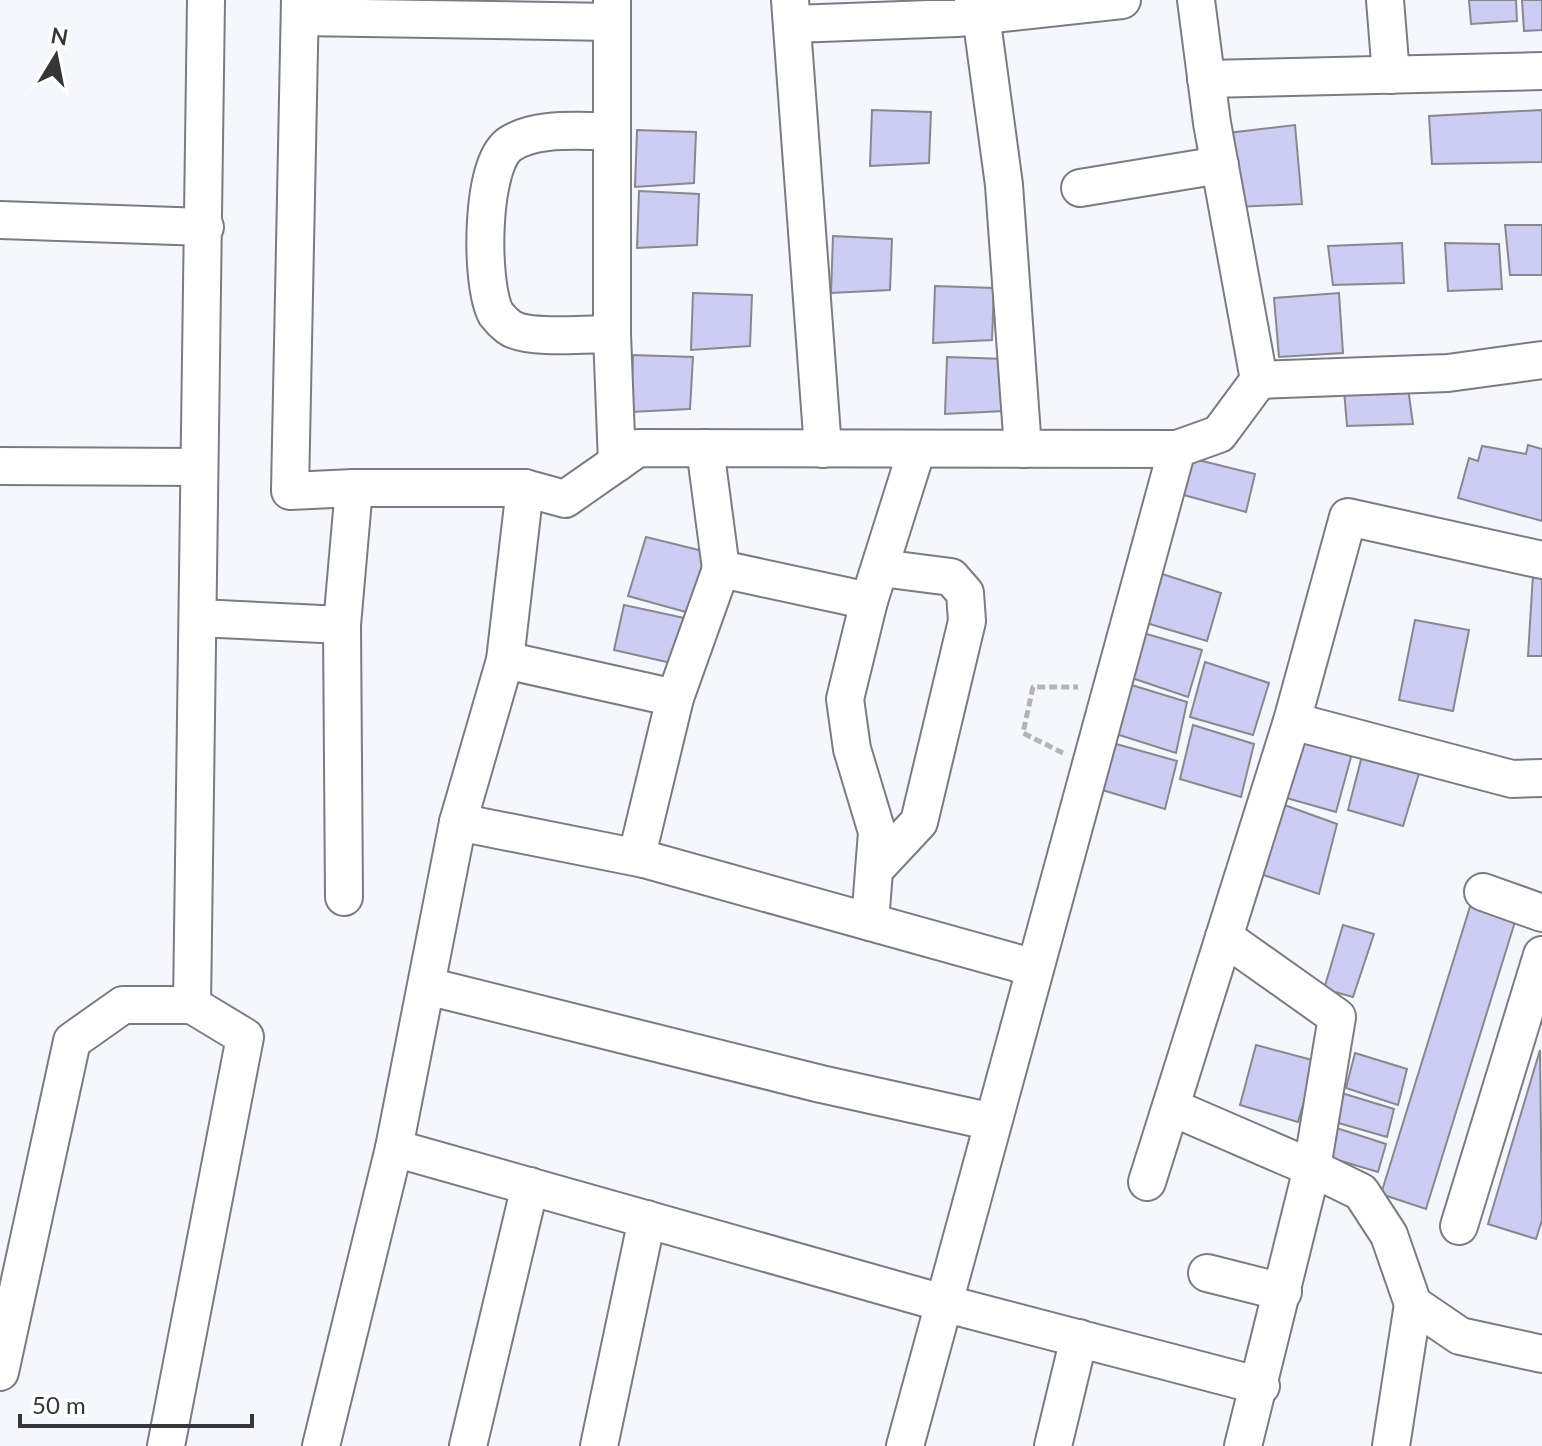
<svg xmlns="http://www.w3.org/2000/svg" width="1542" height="1446" viewBox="0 0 1542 1446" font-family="Lato,sans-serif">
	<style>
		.building { fill: #cdccf3; stroke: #88888e; stroke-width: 2 }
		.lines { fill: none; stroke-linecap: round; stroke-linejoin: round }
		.street-casing { stroke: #7b7b81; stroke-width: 40 }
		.path { stroke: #b3b3b9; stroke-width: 5; stroke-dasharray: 8 4; stroke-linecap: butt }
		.street { stroke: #fff; stroke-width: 36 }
	</style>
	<rect width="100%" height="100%" fill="#f6f6fe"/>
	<g class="building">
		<path d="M1469,0H1516L1517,21L1471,24Z"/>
		<path d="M1522,0H1542V30L1524,31Z"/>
		<path d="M872,110L931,112L929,163L870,166Z"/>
		<path d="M1542,110V162L1432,164L1429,116Z"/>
		<path d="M1295,125L1302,204L1236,207L1228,133Z"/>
		<path d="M637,130L696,132L694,183L635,187Z"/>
		<path d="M639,191L699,194L697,245L637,248Z"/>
		<path d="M1505,225H1542V275H1510Z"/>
		<path d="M833,236L892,239L890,290L831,293Z"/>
		<path d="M1402,243L1404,283L1333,285L1328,246Z"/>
		<path d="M1445,243L1499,244L1502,289L1448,291Z"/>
		<path d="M935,286L994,288L992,340L933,343Z"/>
		<path d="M693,293L752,295L750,346L691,350Z"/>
		<path d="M1339,293L1343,353L1279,357L1274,298Z"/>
		<path d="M633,355L693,357L690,409L631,412Z"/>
		<path d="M947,357L1006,359L1004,411L945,414Z"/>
		<path d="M1408,388L1413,424L1347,426L1344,390Z"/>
		<path d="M1528,445L1542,449V521L1458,498L1469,458L1478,461L1482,446L1526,454Z"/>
		<path d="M1190,458L1255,474L1246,512L1180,494Z"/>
		<path d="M646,537L707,552L693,614L628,596Z"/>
		<path d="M1156,572L1221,593L1207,641L1143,622Z"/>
		<path d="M1533,574H1542V656H1528Z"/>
		<path d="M624,605L689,619L680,665L614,650Z"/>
		<path d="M1415,620L1469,630L1453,711L1399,700Z"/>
		<path d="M1143,633L1202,650L1188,697L1132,678Z"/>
		<path d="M1205,662L1269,683L1253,735L1190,717Z"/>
		<path d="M1125,683L1187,702L1176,753L1113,733Z"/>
		<path d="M1193,725L1254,744L1241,797L1180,779Z"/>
		<path d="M1296,728L1354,746L1336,812L1276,795Z"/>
		<path d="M1109,742L1177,761L1165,809L1099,789Z"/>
		<path d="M1363,752L1421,767L1403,826L1348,810Z"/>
		<path d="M1279,803L1337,824L1319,894L1258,873Z"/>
		<path d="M1473,897L1518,912L1426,1209L1381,1194Z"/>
		<path d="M1343,925L1374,934L1353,997L1324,989Z"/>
		<path d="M1256,1045L1316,1061L1298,1122L1240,1105Z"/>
		<path d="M1540,1050L1542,1220L1536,1239L1488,1224Z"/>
		<path d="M1355,1053L1407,1069L1398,1105L1346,1088Z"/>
		<path d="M1335,1091L1394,1109L1387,1137L1328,1120Z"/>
		<path d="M1327,1125L1386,1144L1378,1172L1321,1155Z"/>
	</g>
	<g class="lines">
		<g class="street-casing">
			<g id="street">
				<path d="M300,0L290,491L354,488"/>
				<path d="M612,0V334L617,463"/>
				<path d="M790,0L823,449"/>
				<path d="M1385,0L1391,75"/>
				<path d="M981,15L1004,185L1023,449"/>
				<path d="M300,17L612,22"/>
				<path d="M793,24L957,18L1122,0"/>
				<path d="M1206,79L1542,71"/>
				<path d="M1080,188L1220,165"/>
				<path d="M0,220L205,227"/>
				<path d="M612,334C589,334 526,340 509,327C505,324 499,318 496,314C480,285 480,164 510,144C537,126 581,132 612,131"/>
				<path d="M1259,380L1448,373L1542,360"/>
				<path d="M705,448L721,569L869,601L917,449"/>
				<path d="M0,466L199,467"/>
				<path d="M721,569L675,698L639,847L644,859L1035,968"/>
				<path d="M869,601L845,699L852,749L877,832L870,922"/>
				<path d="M198,618L342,625L354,488H525"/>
				<path d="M342,625L344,897"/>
				<path d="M505,660L675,698"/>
				<path d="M1292,721L1512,779L1542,778"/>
				<path d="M458,822L644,859"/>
				<path d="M876,868L919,822L967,621L965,593L951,577L881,568"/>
				<path d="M1483,892L1542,913"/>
				<path d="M1224,937L1337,1017L1312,1168L1361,1192L1389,1235L1413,1304L1460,1336L1542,1354"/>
				<path d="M427,986L821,1084L993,1122"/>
				<path d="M192,1005L206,0"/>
				<path d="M1171,1107L1312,1168L1243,1446"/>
				<path d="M394,1148L943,1303L1261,1386"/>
				<path d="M1147,1182L1292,721L1348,517L1542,560"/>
				<path d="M1459,1226L1542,955"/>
				<path d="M1207,1273L1283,1292"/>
				<path d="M0,1372L72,1041L123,1005H192L245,1037L166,1446"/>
				<path d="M321,1446L394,1148L458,822L505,660L525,488L565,499L638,448L1177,449L1219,434L1259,380L1212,123L1196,0"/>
				<path d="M468,1446L530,1186"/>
				<path d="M599,1446L647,1219"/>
				<path d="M905,1446L1177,449"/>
				<path d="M1053,1446L1079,1338"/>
				<path d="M1391,1446L1413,1304"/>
			</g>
		</g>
		<path class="path" d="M1063,753L1023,733L1033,687H1078"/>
		<use href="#street" class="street"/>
	</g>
	<g transform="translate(56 56) rotate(10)" stroke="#ffffff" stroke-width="6" paint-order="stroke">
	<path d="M0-6L14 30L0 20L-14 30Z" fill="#363638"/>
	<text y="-12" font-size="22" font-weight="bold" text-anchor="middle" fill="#363638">N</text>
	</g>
	<path d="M20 1414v12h232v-12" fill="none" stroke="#363638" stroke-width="4"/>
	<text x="32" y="1414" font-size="24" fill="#363638" stroke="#ffffff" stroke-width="6" paint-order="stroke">50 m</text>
</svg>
